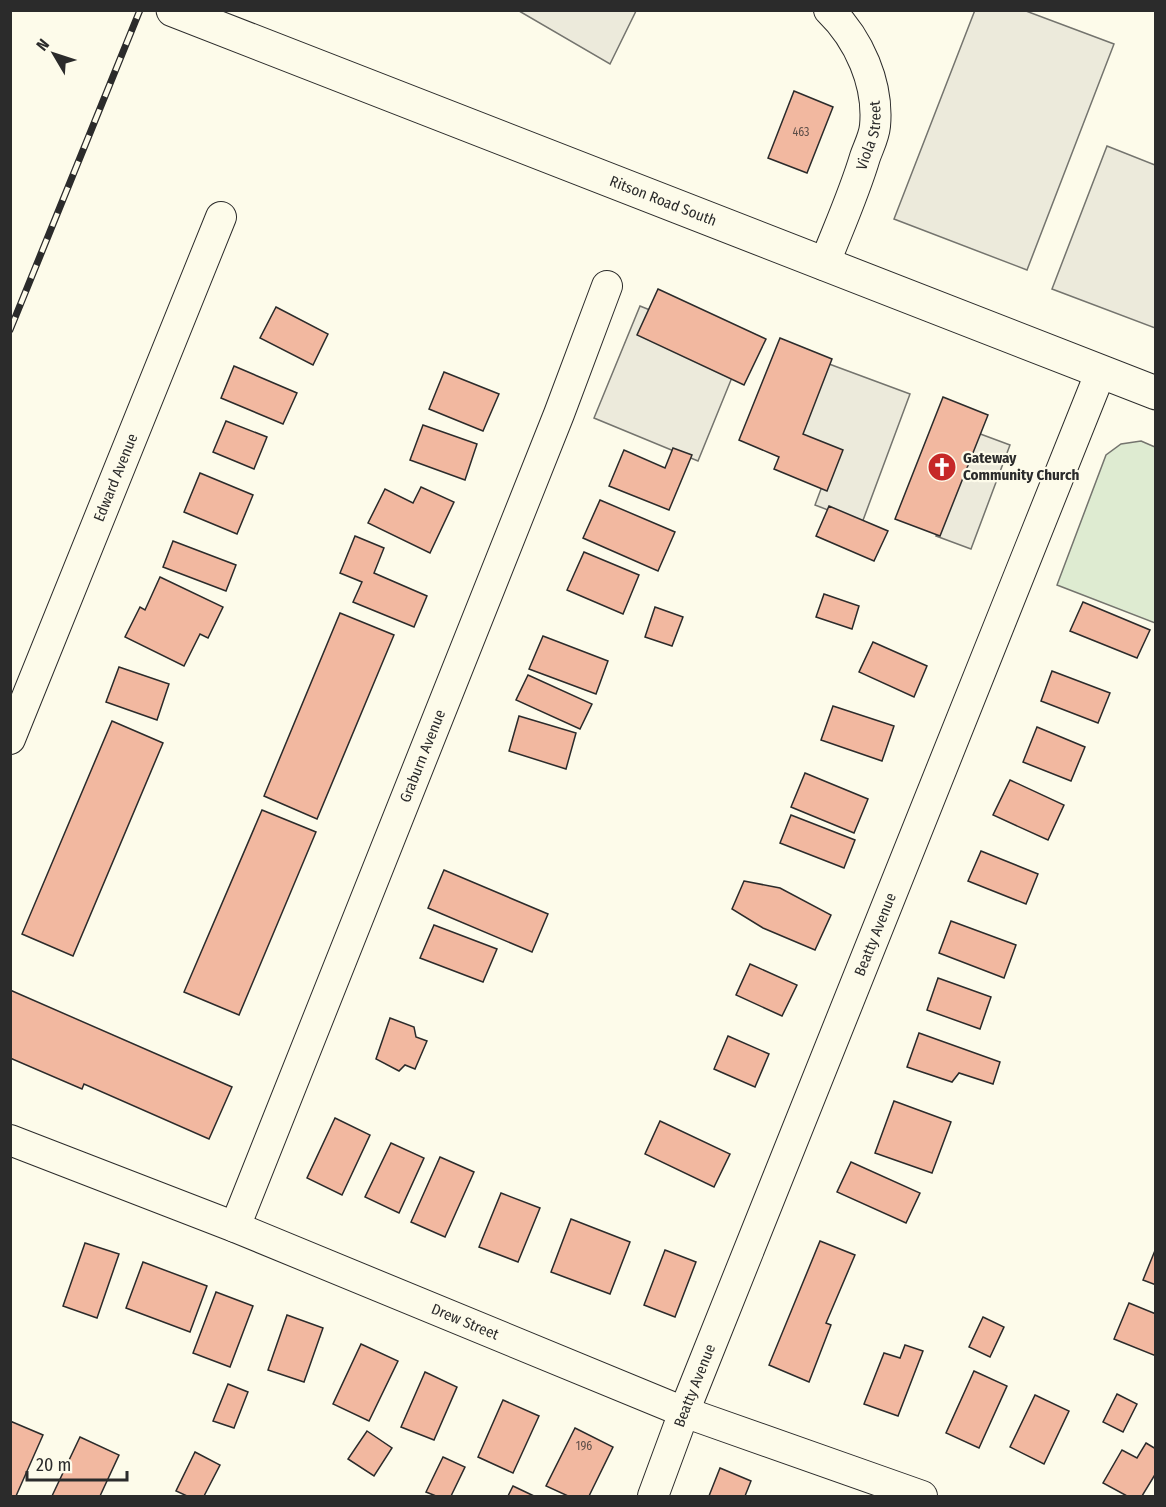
<svg xmlns="http://www.w3.org/2000/svg" width="1166" height="1507" viewBox="0 0 1166 1507" font-family="'Fira Sans Condensed',sans-serif">
	<style>
		.green { fill: #deebd1; stroke: #74746e; stroke-width: 1.5 }
		.parking { fill: #eceadb; stroke: #74746e; stroke-width: 1.5 }
		.building { fill: #f2b8a0; stroke: #2b2b2b; stroke-width: 1.5 }
		.lines { fill: none; stroke-linecap: round; stroke-linejoin: round }
		.street-casing { stroke: #2b2b2b; stroke-width: 32 }
		.secondary-casing { stroke: #2b2b2b; stroke-width: 35 }
		.street { stroke: #fdfbea; stroke-width: 30 }
		.secondary { stroke: #fdfbea; stroke-width: 33 }
		.rail-casing { stroke: #2b2b2b; stroke-width: 7 }
		.rail { stroke: #fdfbea; stroke-width: 4.5; stroke-dasharray: 14; stroke-linecap: butt }
		.labels { text-anchor: middle; stroke-width: 4.5; stroke-linejoin: round; paint-order: stroke }
		.number-label { font-size: 12px; fill: #5d4e48 }
		.street-label { font-size: 15px; fill: #2b2b2b; stroke: #fdfbea }
		.poi-label { font-size: 15px; font-weight: bold; fill: #2b2b2b; stroke: #fdfbea; text-anchor: start }
	</style>
	<rect width="100%" height="100%" fill="#fdfbea"/>
	<path class="green" d="M1141,441L1155,447V623L1057,585L1106,455L1121,444Z"/>
	<g class="parking">
		<path d="M975,10L1026,11L1114,44L1027,270L894,219Z"/>
		<path d="M519,11H636L610,64Z"/>
		<path d="M1107,146L1155,165V328L1052,289Z"/>
		<path d="M640,306L744,348L698,461L594,418Z"/>
		<path d="M821,361L910,394L862,523L815,505L833,457L790,441Z"/>
		<path d="M975,432L1010,445L971,549L936,536Z"/>
	</g>
	<g class="building">
		<path d="M794,91L833,107L807,173L768,158Z"/>
		<path d="M658,289L766,339L744,385L637,335Z"/>
		<path d="M276,307L328,334L313,365L260,338Z"/>
		<path d="M780,338L832,359L803,434L843,450L827,491L774,469L779,457L739,440Z"/>
		<path d="M234,366L297,393L283,424L221,398Z"/>
		<path d="M444,372L499,394L483,431L429,409Z"/>
		<path d="M943,397L988,415L940,536L895,519Z"/>
		<path d="M226,421L267,437L254,469L213,452Z"/>
		<path d="M423,425L477,444L465,480L410,460Z"/>
		<path d="M673,448L692,455L669,510L609,486L624,450L665,468Z"/>
		<path d="M200,473L253,495L237,534L184,512Z"/>
		<path d="M421,487L454,502L430,553L368,523L385,489L413,503Z"/>
		<path d="M600,500L675,532L658,571L583,538Z"/>
		<path d="M829,506L888,531L874,561L816,536Z"/>
		<path d="M355,536L384,548L374,573L427,596L414,627L353,602L362,582L340,573Z"/>
		<path d="M173,541L236,565L226,591L163,567Z"/>
		<path d="M584,552L639,575L623,614L567,590Z"/>
		<path d="M160,577L223,607L208,638L200,634L184,666L125,637L140,607L145,610Z"/>
		<path d="M824,594L859,606L852,629L816,617Z"/>
		<path d="M1083,602L1150,630L1137,658L1070,631Z"/>
		<path d="M655,607L683,617L672,646L645,637Z"/>
		<path d="M340,613L394,635L317,819L264,796Z"/>
		<path d="M543,636L608,661L596,694L529,669Z"/>
		<path d="M873,642L927,666L914,697L859,672Z"/>
		<path d="M119,667L169,684L157,720L106,702Z"/>
		<path d="M1052,671L1110,693L1098,723L1041,701Z"/>
		<path d="M528,675L592,704L580,729L516,700Z"/>
		<path d="M833,706L894,726L882,761L821,740Z"/>
		<path d="M519,716L576,733L566,769L509,751Z"/>
		<path d="M112,721L163,743L73,956L22,934Z"/>
		<path d="M1037,727L1085,747L1071,781L1023,762Z"/>
		<path d="M805,773L868,799L854,833L791,807Z"/>
		<path d="M1010,780L1064,805L1048,840L993,815Z"/>
		<path d="M262,810L316,832L239,1015L184,992Z"/>
		<path d="M791,815L855,840L844,868L780,843Z"/>
		<path d="M981,851L1038,874L1026,904L968,881Z"/>
		<path d="M444,870L548,914L532,952L428,908Z"/>
		<path d="M744,881L780,888L831,915L815,950L763,928L732,909Z"/>
		<path d="M951,921L1016,945L1004,978L939,953Z"/>
		<path d="M434,925L497,949L483,982L420,958Z"/>
		<path d="M750,964L797,985L782,1016L736,995Z"/>
		<path d="M938,978L991,997L980,1029L927,1010Z"/>
		<path d="M10,990L232,1087L209,1139L84,1084L82,1089L10,1058Z"/>
		<path d="M390,1018L414,1027L416,1037L427,1041L415,1069L405,1065L399,1071L376,1059Z"/>
		<path d="M919,1033L1000,1062L993,1084L959,1073L952,1082L907,1067Z"/>
		<path d="M728,1036L769,1054L755,1087L714,1069Z"/>
		<path d="M894,1101L951,1122L932,1173L875,1153Z"/>
		<path d="M335,1118L370,1135L342,1195L307,1178Z"/>
		<path d="M660,1121L730,1154L714,1187L645,1154Z"/>
		<path d="M391,1143L424,1158L399,1213L365,1197Z"/>
		<path d="M440,1157L474,1172L445,1237L411,1222Z"/>
		<path d="M851,1162L920,1193L906,1223L837,1192Z"/>
		<path d="M501,1193L540,1208L518,1262L479,1247Z"/>
		<path d="M571,1219L630,1242L610,1294L551,1272Z"/>
		<path d="M820,1241L855,1255L826,1323L831,1325L809,1382L769,1365Z"/>
		<path d="M85,1243L119,1254L97,1318L63,1306Z"/>
		<path d="M1156,1248V1285L1143,1280Z"/>
		<path d="M665,1250L696,1262L675,1317L644,1305Z"/>
		<path d="M143,1262L207,1286L190,1332L126,1308Z"/>
		<path d="M216,1292L253,1306L230,1367L193,1353Z"/>
		<path d="M1129,1303L1156,1314V1356L1114,1339Z"/>
		<path d="M287,1315L323,1328L304,1382L268,1370Z"/>
		<path d="M983,1317L1004,1327L990,1357L969,1347Z"/>
		<path d="M361,1344L398,1361L369,1421L333,1404Z"/>
		<path d="M905,1345L923,1351L898,1416L864,1404L884,1353L900,1358Z"/>
		<path d="M974,1371L1007,1386L979,1448L946,1433Z"/>
		<path d="M425,1372L457,1387L434,1440L401,1427Z"/>
		<path d="M228,1384L248,1392L234,1428L213,1421Z"/>
		<path d="M1117,1394L1137,1404L1123,1432L1103,1422Z"/>
		<path d="M1035,1395L1069,1411L1044,1464L1010,1447Z"/>
		<path d="M503,1400L539,1416L513,1473L478,1457Z"/>
		<path d="M10,1421L43,1435L16,1496H10Z"/>
		<path d="M575,1428L613,1447L589,1496H568L546,1486Z"/>
		<path d="M367,1431L392,1448L374,1476L348,1459Z"/>
		<path d="M80,1437L119,1455L100,1496H52Z"/>
		<path d="M1146,1443L1156,1449V1473L1142,1496H1127L1103,1483L1122,1450L1137,1458Z"/>
		<path d="M195,1452L220,1465L204,1496H187L176,1491Z"/>
		<path d="M443,1457L465,1467L451,1496H436L426,1492Z"/>
		<path d="M720,1468L751,1481L745,1496H709Z"/>
		<path d="M513,1486L534,1496H508Z"/>
	</g>
	<g class="lines">
		<g class="street-casing">
			<g id="street">
				<path id="s1" d="M824,265C838,229 854,194 865,157C868,148 874,137 875,126C879,84 859,39 829,10"/>
				<path id="s2" d="M10,739L221,217"/>
				<path id="s3" d="M10,1140L235,1227L684,1412L922,1496"/>
				<path id="s4" d="M235,1227L559,414L607,286"/>
				<path id="s5" d="M653,1496L684,1412L1101,371"/>
			</g>
		</g>
		<g class="secondary-casing">
			<g id="secondary">
				<path id="s6" d="M173,10L1156,393"/>
			</g>
		</g>
		<use href="#street" class="street"/>
		<use href="#secondary" class="secondary"/>
		<g class="rail-casing">
			<path id="rail" d="M10,330L140,10"/>
		</g>
		<use href="#rail" class="rail"/>
	</g>
	<defs>
		<g id="church-disc" transform="scale(1.5)"><circle r="9.5" fill="#c62828" stroke="#fdfbea"/><path d="M-1.2-6h2.4v3.5h3.3v2.4h-3.3V6h-2.4V-.1h-3.3v-2.4h3.3Z" fill="#fff"/></g>
	</defs>
	<g fill-rule="evenodd">
		<use href="#church-disc" x="942" y="467"/>
	</g>
	<g class="labels">
		<g class="number-label">
			<text x="801" y="136">463</text>
			<text x="584" y="1450">196</text>
		</g>
		<g class="street-label">
			<text dy="5" stroke="none"><textPath href="#s1" startOffset="138">Viola Street</textPath></text>
			<text dy="5" stroke="none"><textPath href="#s6" startOffset="526">Ritson Road South</textPath></text>
			<text dy="5" stroke="none"><textPath href="#s2" startOffset="282">Edward Avenue</textPath></text>
			<text dy="5" stroke="none"><textPath href="#s4" startOffset="507">Graburn Avenue</textPath></text>
			<text dy="5" stroke="none"><textPath href="#s5" startOffset="604">Beatty Avenue</textPath></text>
			<text dy="5" stroke="none"><textPath href="#s3" startOffset="490">Drew Street</textPath></text>
			<text dy="5" stroke="none"><textPath href="#s5" startOffset="118">Beatty Avenue</textPath></text>
		</g>
		<g class="poi-label">
			<text x="963" y="463">Gateway<tspan x="963" dy="17">Community Church</tspan></text>
		</g>
	</g>
	<rect width="1166" height="1507" fill="none" stroke="#2b2b2b" stroke-width="24"/>
	<g transform="translate(54 54) rotate(309)" stroke="#fdfbea" stroke-width="4.5" paint-order="stroke">
	<path d="M0-4.5L10 22L0 15L-10 22Z" fill="#2b2b2b"/>
	<text y="-9" font-size="16" font-weight="bold" text-anchor="middle" fill="#2b2b2b">N</text>
	</g>
	<path d="M27 1471v9h100v-9" fill="none" stroke="#2b2b2b" stroke-width="3"/>
	<text x="36" y="1471" font-size="18" fill="#2b2b2b" stroke="#fdfbea" stroke-width="4.5" paint-order="stroke">20 m</text>
</svg>
